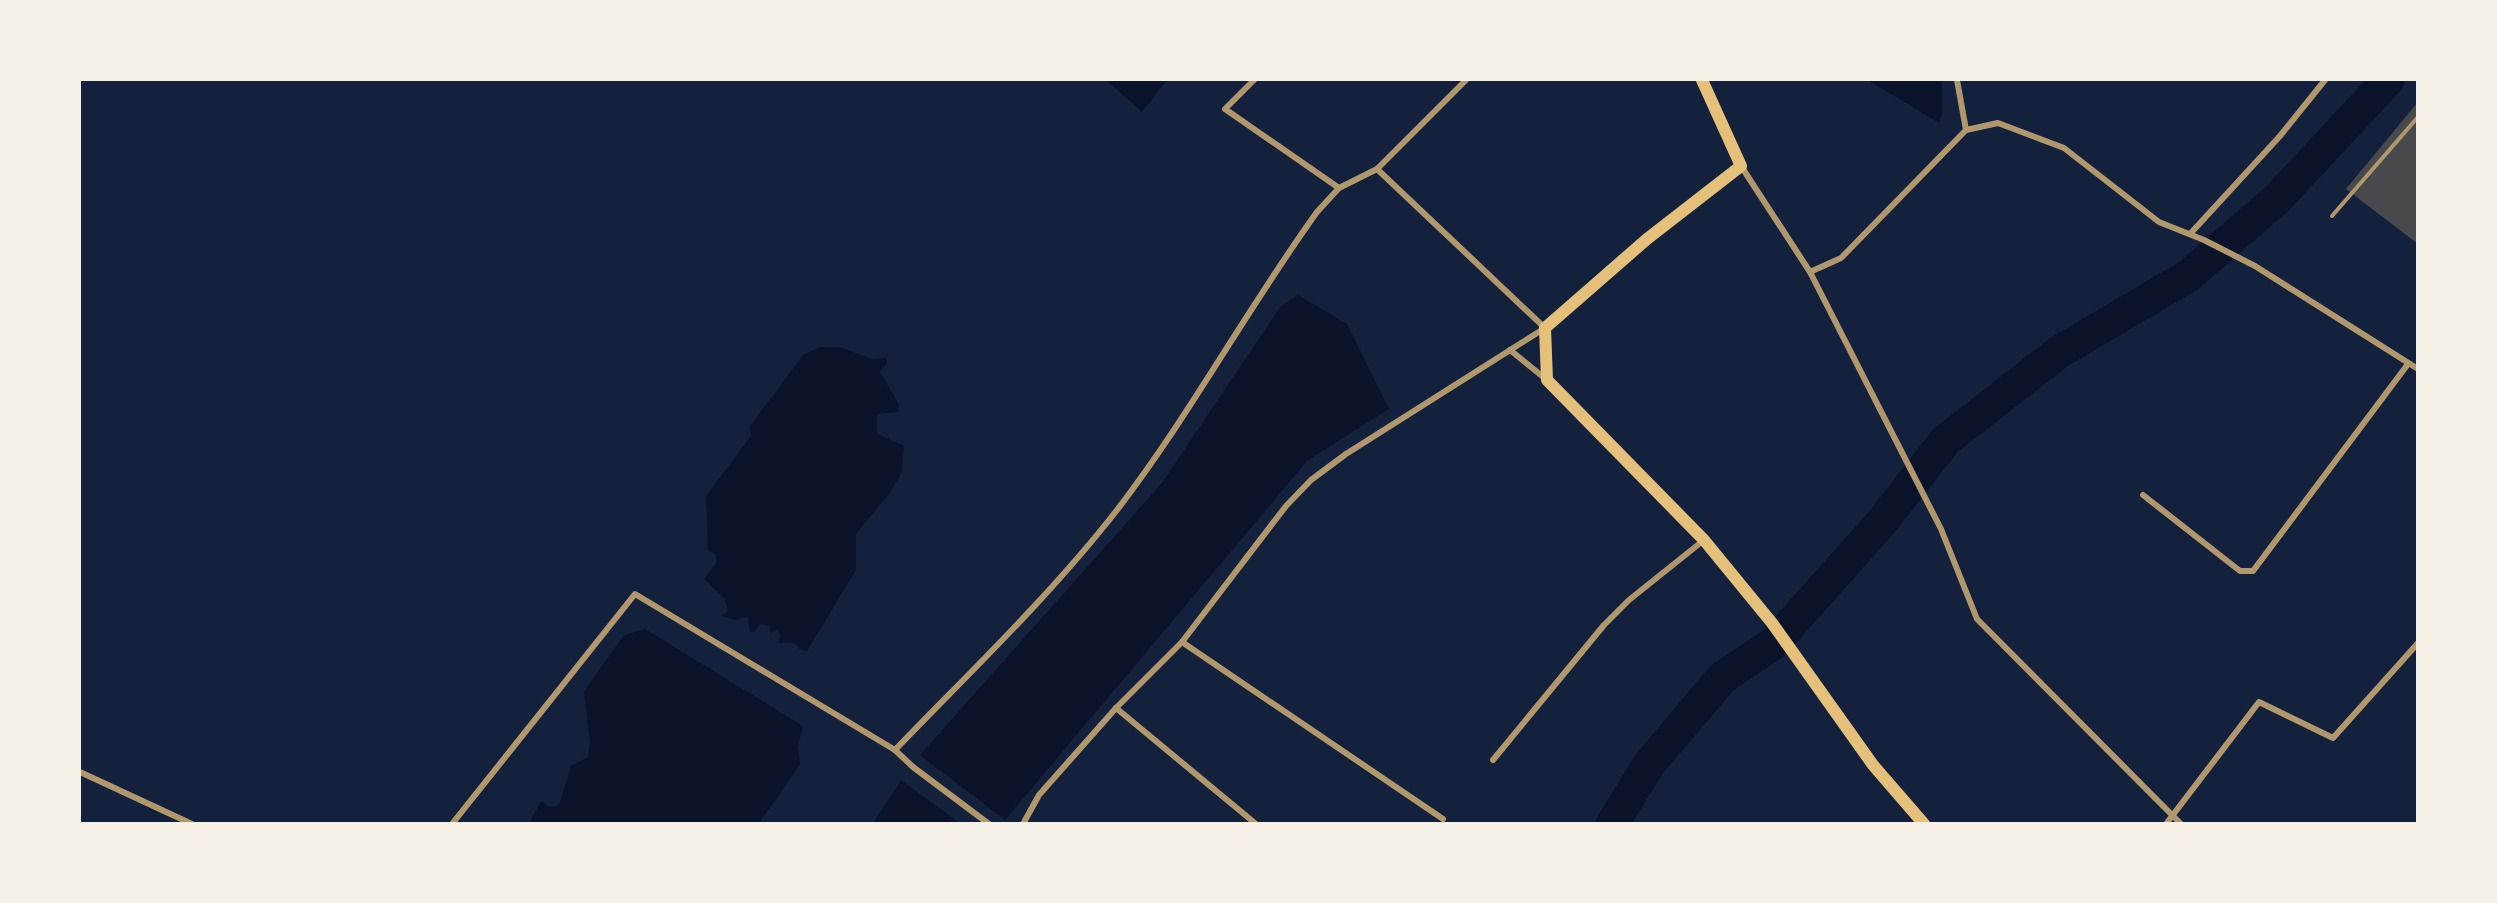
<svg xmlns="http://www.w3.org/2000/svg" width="2497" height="903" viewBox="0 0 2497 903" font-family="Manrope,sans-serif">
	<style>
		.water { fill: #0b132b }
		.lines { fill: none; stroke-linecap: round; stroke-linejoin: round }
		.river { stroke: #0b132b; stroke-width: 33 }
		.building { fill: #48494c }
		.service { stroke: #b1986c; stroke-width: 4 }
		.minor { stroke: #b1986c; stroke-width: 6 }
		.secondary { stroke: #e5c07b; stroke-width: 12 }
	</style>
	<rect width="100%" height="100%" fill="#14213d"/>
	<g class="water">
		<path d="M1106,80H1167L1142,112Z"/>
		<path d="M1868,80H1942V115L1939,123Z"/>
		<path d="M1298,295L1347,324L1389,409L1308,460L1005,820L920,755L1162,483L1280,307Z"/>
		<path d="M820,347H840L872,359L887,358V363L880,372L899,404L898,412L877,414V434L904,446L902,472L889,494L856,534V570L807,651L801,650L794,643H779L780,634L776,630L770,633V626L761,624L754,632H750L748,616L735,620L721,616L728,611L725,599L704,579L717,562L715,553L708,551L706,496L751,436L750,426L803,355Z"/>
		<path d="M645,629L803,726L798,746L800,765L759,823H529L541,801L549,807L559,805L571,766L588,757L590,743L584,691L624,635Z"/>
		<path d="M901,780L960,823H873Z"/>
	</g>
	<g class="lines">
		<path class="river" d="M1612,824L1650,763L1722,678L1773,644L1881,523L1945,441L2059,352L2188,276L2277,199L2388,80"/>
	</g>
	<path class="building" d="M2418,102V244L2346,189Z"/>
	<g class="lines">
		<path class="service" d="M2332,216L2418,117"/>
		<g class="minor">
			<path d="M1254,80L1225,109L1339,188"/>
			<path d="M1957,80L1966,130"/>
			<path d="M1741,166L1810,272L1841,258L1966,130L1998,123L2064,148L2159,222L2204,240L2255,266L2418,369"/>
			<path d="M2190,234L2280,136L2325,80"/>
			<path d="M1810,272L1941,529L1977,619L2181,824"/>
			<path d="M1510,350L1547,380"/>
			<path d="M2143,495L2240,571H2253L2408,364"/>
			<path d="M1182,642L1443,819"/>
			<path d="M1116,708L1256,824"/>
			<path d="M895,750C970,672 1050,596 1117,510C1190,415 1247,309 1317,212L1339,188L1377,169L1466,80"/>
			<path d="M1493,760L1604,625L1629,600L1704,540"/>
			<path d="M80,772L192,824"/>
			<path d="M452,824L635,594L895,750L913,767L989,824"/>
			<path d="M1023,824L1039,795L1116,708L1182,642L1286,506L1311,480L1346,454L1545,328L1377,169"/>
			<path d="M2166,824L2259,702L2333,738L2418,643"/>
		</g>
		<path class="secondary" d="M1702,80L1741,166L1647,239L1545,328L1547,380L1704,540L1772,623L1873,765L1924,824"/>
	</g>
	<rect width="2497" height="903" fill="none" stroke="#f6f1e7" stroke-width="162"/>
</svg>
